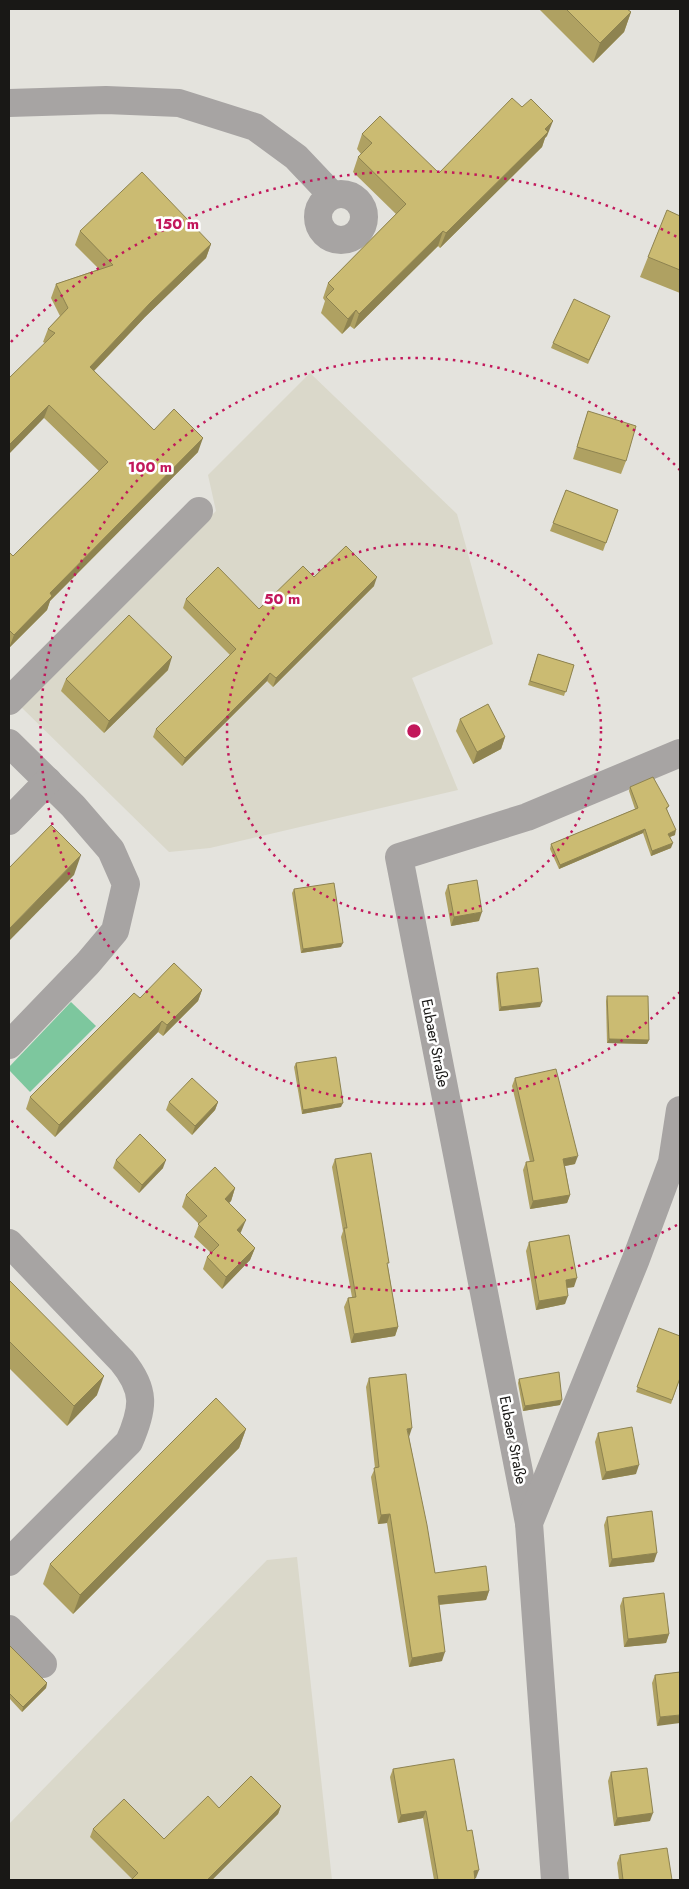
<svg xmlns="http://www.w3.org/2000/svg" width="689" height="1889" viewBox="0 0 689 1889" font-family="Jost,sans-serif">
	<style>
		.built { fill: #dad8ca }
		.forest { fill: #7dc79e }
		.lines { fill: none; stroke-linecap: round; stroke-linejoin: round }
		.minor { stroke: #a7a4a3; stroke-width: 28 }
		.wall { fill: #afa162 }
		.shaded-wall { fill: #8e8350 }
		.building { fill: #cbbb72; stroke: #8e8350 }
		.ring { fill: none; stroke: #c2185b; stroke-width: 2.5; stroke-dasharray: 2.5 5 }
		.labels { text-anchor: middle; stroke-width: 5; stroke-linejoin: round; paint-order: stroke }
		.street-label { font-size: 15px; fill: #191816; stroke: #fff }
		.centre { fill: #c2185b; stroke: #fff; stroke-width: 2.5 }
		.ring-label { font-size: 15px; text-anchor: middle; font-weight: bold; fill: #c2185b; stroke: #fff; stroke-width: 5; stroke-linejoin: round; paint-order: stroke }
	</style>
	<rect width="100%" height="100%" fill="#e4e3dd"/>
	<g class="built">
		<path d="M310,373L457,514L493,644L412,678L458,790L210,848L169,852L19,705L216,511L208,475Z"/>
		<path d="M297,1557L332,1880H9V1824L267,1560Z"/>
	</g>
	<path class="forest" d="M71,1002L96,1026L30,1092L9,1070V1067Z"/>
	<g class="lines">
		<g class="minor">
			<path d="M9,103L106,100L179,103L255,127L296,157L332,195"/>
			<circle cx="341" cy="217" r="23"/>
			<path d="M9,701L199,511"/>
			<path d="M9,743L73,806L111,850L126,884L115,931L88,963L9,1045"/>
			<path d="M9,821L48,781"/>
			<path d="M9,1243L122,1361C146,1390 144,1408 129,1442L9,1562"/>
			<path d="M529,1523L399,857L527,817L680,753"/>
			<path d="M9,1629L43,1664"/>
			<path d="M555,1880L529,1523L636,1259L672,1162L680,1110"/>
		</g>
	</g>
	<g class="wall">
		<path d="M539,9H627L631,12L624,32L593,63Z"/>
		<path d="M362,134L439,173L547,136L545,138L542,147L440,248L438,246L354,329L350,326L342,334L321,313L325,301L323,298L328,283L396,214L353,172L358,157L361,154L357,149Z"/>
		<path d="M680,216V293L640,277L648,257Z"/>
		<path d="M80,231L211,244L206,258L145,317L94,371L154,430L198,452L50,601L47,610L9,648V552L13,556L99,471L44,418L45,343L43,342L48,329L60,316L51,298L56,284L99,269L75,245Z"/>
		<path d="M610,316L588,364L551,348L553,343Z"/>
		<path d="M588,411L626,461L621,474L573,459Z"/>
		<path d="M566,490L618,510L603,551L550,531Z"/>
		<path d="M314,577L374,586L273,687L267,681L182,766L153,737L156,729L230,655L183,608L186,599L259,609Z"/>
		<path d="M538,654L574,665L564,696L528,685Z"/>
		<path d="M168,670L104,733L61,691L66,679Z"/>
		<path d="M460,719L505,737L501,749L473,764L456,731Z"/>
		<path d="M630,787L669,806L667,809L675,835L670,837L671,848L651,856L643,833L559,869L550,849L551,844L635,809L629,791Z"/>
		<path d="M448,885L479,921L451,926L445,893Z"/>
		<path d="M294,889L341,947L301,953L292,893Z"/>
		<path d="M497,973L540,1007L499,1011L496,977Z"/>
		<path d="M202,990L198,1001L163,1036L158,1032L55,1137L26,1109L30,1097L140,998Z"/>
		<path d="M607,996L649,1040L647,1044L607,1043L606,1001Z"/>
		<path d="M296,1063L341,1107L302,1114L294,1067Z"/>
		<path d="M515,1078L575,1164L565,1166L570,1195L567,1203L530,1209L523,1170L526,1162H530L512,1086Z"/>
		<path d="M169,1102H218L215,1110L192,1135L166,1110Z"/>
		<path d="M335,1159L388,1267L398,1327L395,1336L351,1343L344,1307L348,1298L352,1297L341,1237L343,1231L332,1167Z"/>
		<path d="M116,1160L163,1168L139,1193L113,1168Z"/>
		<path d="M235,1188L231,1201L229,1203L241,1232L240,1233L255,1248L250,1260L222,1289L203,1269L207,1257L211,1253L194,1237L199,1224L182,1207L186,1195Z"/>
		<path d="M529,1242L574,1287L567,1288L565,1304L536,1310L526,1251Z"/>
		<path d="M9,1280L97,1395L67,1426L9,1368Z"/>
		<path d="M659,1328L680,1378L671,1404L636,1392Z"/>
		<path d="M369,1378L409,1437L435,1573L489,1591L486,1600L439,1605L442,1661L409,1667L387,1523L378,1524L371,1477L375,1468L366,1387Z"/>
		<path d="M519,1379L560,1405L523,1411L518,1383Z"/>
		<path d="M246,1429L239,1448L73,1614L43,1584L50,1564Z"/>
		<path d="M598,1433L636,1474L602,1480L595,1442Z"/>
		<path d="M607,1517L654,1562L609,1567L604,1525Z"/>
		<path d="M623,1598L669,1634L666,1643L624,1647L620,1606Z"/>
		<path d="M9,1645L47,1683L46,1688L22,1712L9,1698Z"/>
		<path d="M680,1672L657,1726L652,1683L655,1675Z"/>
		<path d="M393,1769L467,1831L476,1878H475V1880H434L423,1818L398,1823L390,1777Z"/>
		<path d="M611,1772L650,1821L614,1826L608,1781Z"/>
		<path d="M281,1806L278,1814L212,1880H131L132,1879L90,1837L93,1829L164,1839L219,1808Z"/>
		<path d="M620,1855L672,1880H619L617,1863Z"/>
	</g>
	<g class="shaded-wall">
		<path d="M631,12L624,32L593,63L600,43Z"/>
		<path d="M553,121L547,136L545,138L542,147L440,248L446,233Z"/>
		<path d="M443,231L438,246L354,329L359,314Z"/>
		<path d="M211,244L206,258L145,317L85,380L90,367L150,303Z"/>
		<path d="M356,310L350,326L342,334L348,319Z"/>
		<path d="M49,405L44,418L9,454V445Z"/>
		<path d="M203,438L198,452L50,601L47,610L9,648L14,635L50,593Z"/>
		<path d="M377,577L374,586L273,687L276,678Z"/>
		<path d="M172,657L168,670L104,733L109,721Z"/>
		<path d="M270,673L267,681L182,766L185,758Z"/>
		<path d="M505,737L501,749L473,764L477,752Z"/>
		<path d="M645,829L643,833L559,869L560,865Z"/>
		<path d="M676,830L675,835L667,838L668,834Z"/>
		<path d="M673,843L671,848L651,856L652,851Z"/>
		<path d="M81,855L74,875L9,941V929Z"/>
		<path d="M482,912L479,921L451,926L454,917Z"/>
		<path d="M343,943L341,947L301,953L303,949Z"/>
		<path d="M202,990L198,1001L163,1036L167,1025Z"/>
		<path d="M542,1002L540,1007L499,1011L501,1007Z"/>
		<path d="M162,1021L158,1032L55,1137L59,1125Z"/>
		<path d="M609,1039L649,1040L647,1044L607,1043Z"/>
		<path d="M218,1102L215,1110L192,1135L195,1126Z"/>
		<path d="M343,1103L341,1107L302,1114L303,1110Z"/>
		<path d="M578,1156L575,1164L560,1167L563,1159Z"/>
		<path d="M166,1160L163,1168L139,1193L142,1185Z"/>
		<path d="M235,1188L231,1201L221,1211L225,1199Z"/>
		<path d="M570,1195L567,1203L530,1209L533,1201Z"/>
		<path d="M246,1220L241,1232L232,1242L237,1230Z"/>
		<path d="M255,1248L250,1260L222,1289L226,1277Z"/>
		<path d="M577,1278L574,1287L563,1288L566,1280Z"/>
		<path d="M568,1296L565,1304L536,1310L539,1301Z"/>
		<path d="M398,1327L395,1336L351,1343L354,1334Z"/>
		<path d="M104,1376L97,1395L67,1426L74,1406Z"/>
		<path d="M562,1400L560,1405L523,1411L525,1406Z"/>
		<path d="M412,1428L409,1437L407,1429Z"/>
		<path d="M246,1429L239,1448L73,1614L80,1595Z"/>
		<path d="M639,1465L636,1474L602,1480L606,1472Z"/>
		<path d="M390,1514L387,1523L378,1524L381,1515Z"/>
		<path d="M657,1553L654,1562L609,1567L612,1559Z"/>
		<path d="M489,1591L486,1600L435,1605L438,1596Z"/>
		<path d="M669,1634L666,1643L624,1647L628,1639Z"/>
		<path d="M445,1652L442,1661L409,1667L412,1658Z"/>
		<path d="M47,1683L46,1688L22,1712L23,1707Z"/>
		<path d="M680,1715V1723L657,1726L660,1717Z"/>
		<path d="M281,1806L278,1814L212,1880H207Z"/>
		<path d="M426,1811L423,1818L398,1823L401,1815Z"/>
		<path d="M653,1813L650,1821L614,1826L617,1818Z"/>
		<path d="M479,1870L476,1878H472L474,1871Z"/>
	</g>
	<g class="building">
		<path d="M566,9H627L631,12L600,43Z"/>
		<path d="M512,98L522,107L531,99L553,121L545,129L548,132L446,233L443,231L359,314L356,310L348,319L326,297L334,289L328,283L406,204L358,157L372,143L362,134L380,116L439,173Z"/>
		<path d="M142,172L211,244L150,303L90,367L154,430L174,409L203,438L50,593L52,596L14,635L9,630V552L13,556L108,462L49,405L9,445V378L55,333L48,329L68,308L56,284L113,265L80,231Z"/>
		<path d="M667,210L680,216V270L648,257Z"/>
		<path d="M574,299L610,316L589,360L553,343Z"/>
		<path d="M588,411L636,426L626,461L577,447Z"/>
		<path d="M566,490L618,510L606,543L553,523Z"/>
		<path d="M346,546L377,577L276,678L270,673L185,758L156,729L236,649L186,599L218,567L259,609L303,566L314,577Z"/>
		<path d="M129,615L172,657L109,721L66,679Z"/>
		<path d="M538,654L574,665L566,692L530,681Z"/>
		<path d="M488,704L505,737L477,752L460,719Z"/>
		<path d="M653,777L669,806L666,808L676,830L668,834L673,843L652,851L645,829L560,865L551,844L638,808L630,787Z"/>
		<path d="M51,825L81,855L9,929V868Z"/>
		<path d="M477,880L482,912L454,917L448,885Z"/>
		<path d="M334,883L343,943L303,949L294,889Z"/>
		<path d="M174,963L202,990L167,1025L162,1021L59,1125L30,1097L134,993L140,998Z"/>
		<path d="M538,968L542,1002L501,1007L497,973Z"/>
		<path d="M607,996H648L649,1040L609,1039Z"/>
		<path d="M336,1057L343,1103L303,1110L296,1063Z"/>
		<path d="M556,1069L578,1156L563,1159L570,1195L533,1201L526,1162L534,1161L515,1078Z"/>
		<path d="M192,1078L218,1102L195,1126L169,1102Z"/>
		<path d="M140,1134L166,1160L142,1185L116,1160Z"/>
		<path d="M371,1153L389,1263H387L398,1327L354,1334L348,1298L356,1297L344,1228H347L335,1159Z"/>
		<path d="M215,1167L235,1188L225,1199L246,1220L237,1230L255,1248L226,1277L207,1257L219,1245L198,1224L207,1216L186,1195Z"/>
		<path d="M569,1235L577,1278L566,1280L568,1296L539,1301L529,1242Z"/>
		<path d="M9,1280L104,1376L74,1406L9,1341Z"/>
		<path d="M659,1328L680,1336V1378L672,1400L637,1387Z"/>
		<path d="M559,1372L562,1400L525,1406L519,1379Z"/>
		<path d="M406,1374L412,1428L407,1429L427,1525L435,1573L486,1566L489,1591L438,1596L445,1652L412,1658L390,1514L381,1515L374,1468L379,1467L369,1378Z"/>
		<path d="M216,1398L246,1429L80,1595L50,1564Z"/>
		<path d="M632,1427L639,1465L606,1472L598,1433Z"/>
		<path d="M652,1511L657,1553L612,1559L607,1517Z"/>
		<path d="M664,1593L669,1634L628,1639L623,1598Z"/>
		<path d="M9,1645L47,1683L23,1707L9,1693Z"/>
		<path d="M680,1672V1715L660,1717L655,1675Z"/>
		<path d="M454,1759L467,1831L472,1830L479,1870L474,1871L475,1880H438L426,1811L401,1815L393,1769Z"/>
		<path d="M647,1768L653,1813L617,1818L611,1772Z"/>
		<path d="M251,1776L281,1806L207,1880H131L138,1873L93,1829L124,1799L164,1839L208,1796L219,1808Z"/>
		<path d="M667,1848L672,1880H623L620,1855Z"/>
	</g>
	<g class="ring">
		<circle cx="414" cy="731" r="187"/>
		<path d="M680 992A373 373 0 1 1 680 470"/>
		<path d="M677 1225A560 560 0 0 1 11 1120M11 342A560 560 0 0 1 677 237"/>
	</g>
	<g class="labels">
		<g class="street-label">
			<text transform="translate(435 1043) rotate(79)" y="5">Eubaer Straße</text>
			<text transform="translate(513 1440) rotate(79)" y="5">Eubaer Straße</text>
		</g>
	</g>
	<circle cx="414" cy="731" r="8" class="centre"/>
	<g class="ring-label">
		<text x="177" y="229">150 m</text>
		<text x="150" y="472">100 m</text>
		<text x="282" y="604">50 m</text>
	</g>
	<rect width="689" height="1889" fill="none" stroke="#191816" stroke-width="20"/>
</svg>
